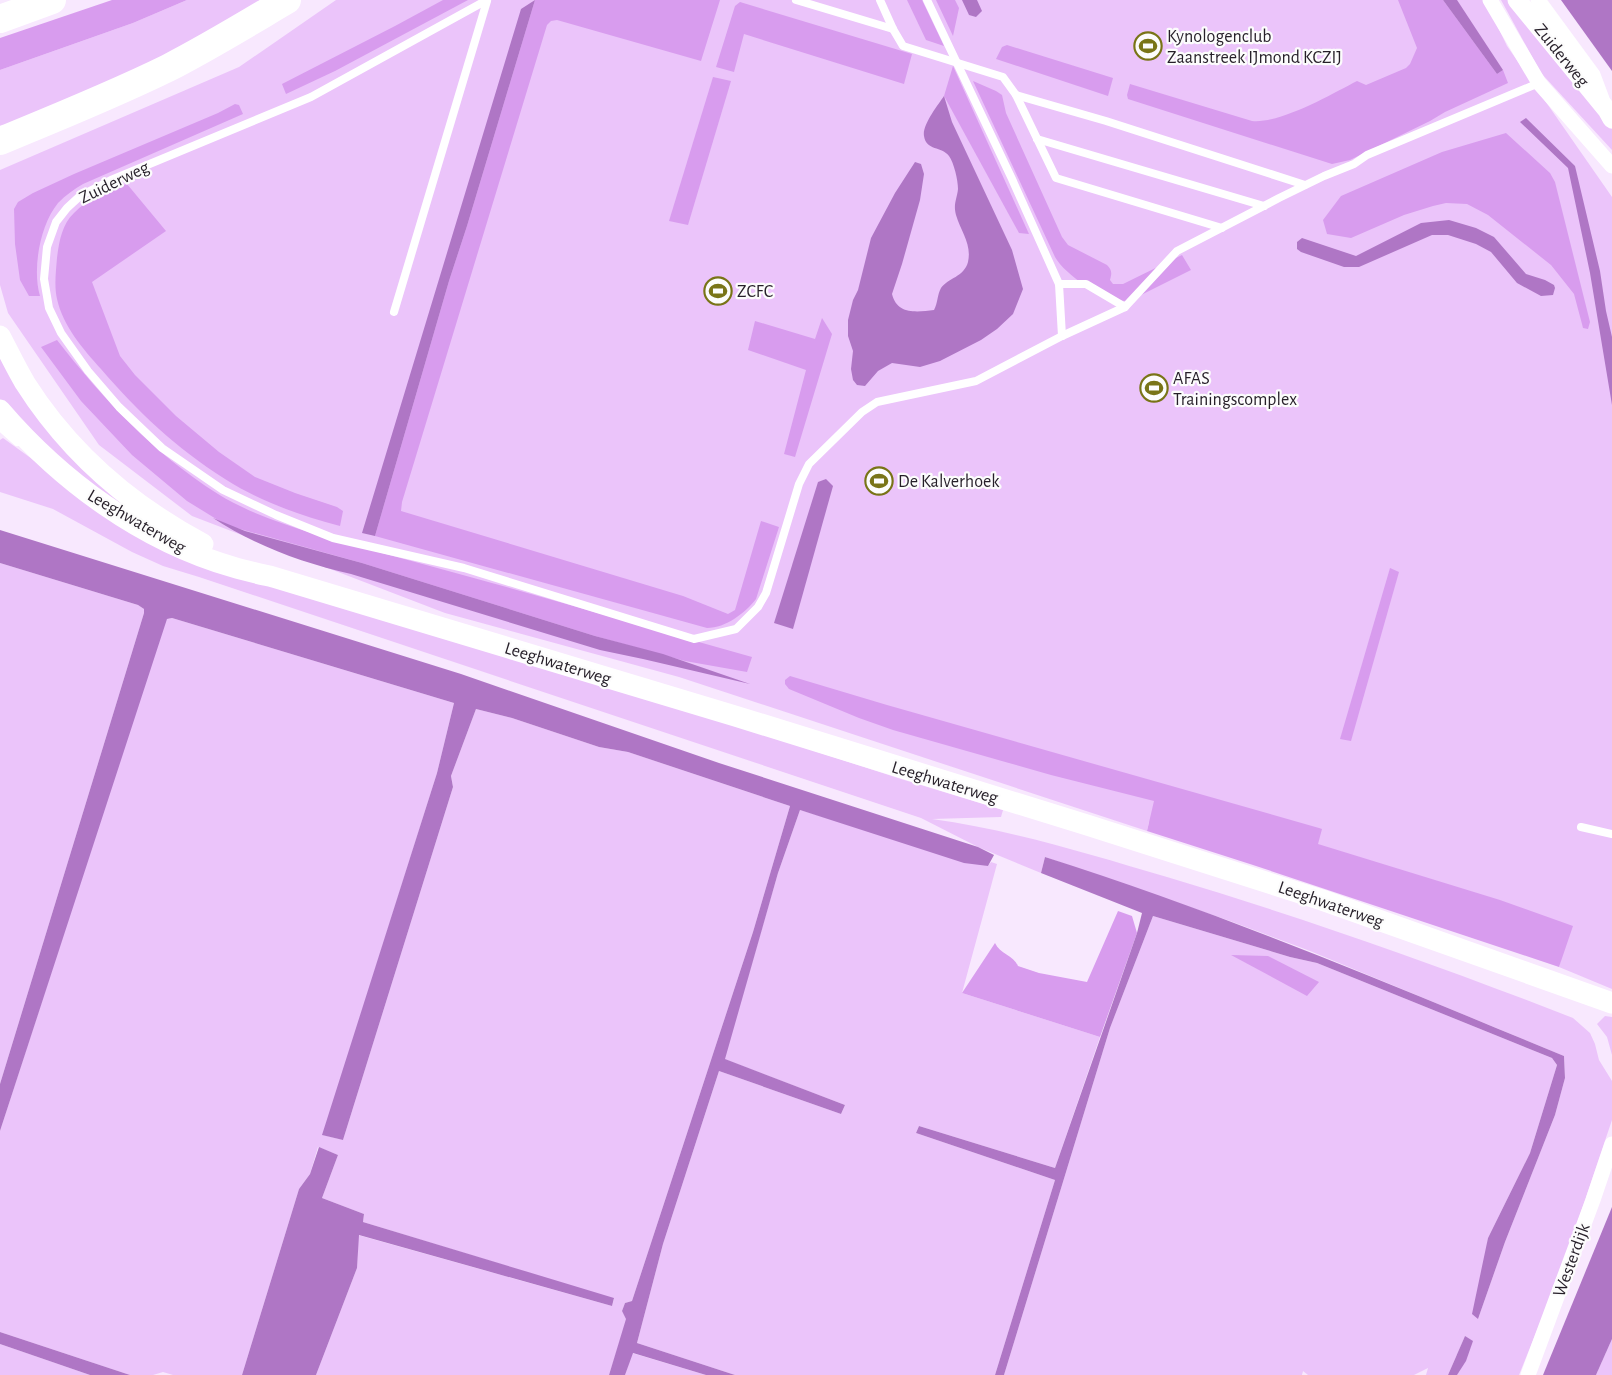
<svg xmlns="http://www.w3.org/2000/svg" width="1612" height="1375" viewBox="0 0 1612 1375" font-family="'Alegreya Sans',sans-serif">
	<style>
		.green { fill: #ebc4fa }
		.forest { fill: #d89cee }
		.water { fill: #af76c5 }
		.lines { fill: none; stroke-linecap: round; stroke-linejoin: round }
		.service { stroke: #fff; stroke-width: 8 }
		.minor { stroke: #fff; stroke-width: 15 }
		.tertiary { stroke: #fff; stroke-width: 19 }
		.secondary { stroke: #fff; stroke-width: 21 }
		.motorway { stroke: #fff; stroke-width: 28 }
		.labels { text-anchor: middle; stroke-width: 4.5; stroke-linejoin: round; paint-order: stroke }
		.poi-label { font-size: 18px; fill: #261f29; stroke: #fcfcfc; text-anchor: start }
		.street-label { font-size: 18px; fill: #261f29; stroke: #fcfcfc }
	</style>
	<rect width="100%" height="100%" fill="#f8e8fe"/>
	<g class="green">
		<path d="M187,0H275L227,29L0,129V70L133,23Z"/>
		<path d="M336,0H1485L1507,46L1612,197V989L1559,967L1562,956L1149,822L1147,831L679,677L445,613L192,516L99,445L8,313L0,285V170L239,67Z"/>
		<path d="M1501,0H1512L1592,100L1612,129V150L1541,73Z"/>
		<path d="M0,351L143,515L95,492L0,403Z"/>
		<path d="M3,438L68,485L133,530L901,779L1003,810L1001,817L932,819C1012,830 1089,854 1167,877C1304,918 1440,966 1573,1018L1590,1033L1595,1044L1599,1060L1612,1081V1120L1562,1268L1519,1375H1457L1465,1336L1448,1375H1426L1428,1368L1414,1375H1308L1303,1371L1302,1375H1004L1110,1028L1153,916L1290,957L1317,963L1552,1058L1557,1065L1530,1153L1488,1238L1478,1319L1505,1242L1555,1115L1565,1078L1564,1056L1310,951L1230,921L1045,857L1041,873L978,847L921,818L199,577L163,566L132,552L53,509L0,492V440Z"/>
		<path d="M0,563L138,605L144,609V613L0,1084Z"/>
		<path d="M172,618L454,703L437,773L323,1135L343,1140L453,787L451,776L476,709L512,718L599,747L628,752L790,806L753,932L632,1301L625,1303L622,1311L627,1319L609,1375H316L357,1268L358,1235L612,1306L614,1299L363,1222L364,1214L322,1198L338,1155L318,1147L310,1174L299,1189L242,1375H173L163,1372L153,1375H130L0,1332V1131L164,623L167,619Z"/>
		<path d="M800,810L988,866L991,862L997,864L962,993L1100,1037L1055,1168L919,1126L916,1133L1055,1180L995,1375H735L637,1343L663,1244L719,1071L841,1114L845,1105L724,1059L778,873Z"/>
		<path d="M1605,1016L1612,1017V1055L1607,1037L1597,1024Z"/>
		<path d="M1612,1339V1375H1596Z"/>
		<path d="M0,1344L90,1375H0Z"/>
		<path d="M632,1353L706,1375H625Z"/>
	</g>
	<g class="forest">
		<path d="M112,0H187L133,23L0,70V38Z"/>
		<path d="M443,0H468L335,71L286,94L282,84L395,26Z"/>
		<path d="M535,0H720L701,61L557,20L551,21L547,25L402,502L401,511L683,596L728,614L735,610L761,521L779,527L756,599C745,613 726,628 707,628L375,536L449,281L467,226Z"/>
		<path d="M907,0H922L944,46L926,40Z"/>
		<path d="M936,0H955L959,8L953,36Z"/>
		<path d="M1398,0H1443L1497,74L1503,70L1508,83L1445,112L1430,121L1350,160L1332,164L1128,99L1127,95L1130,84L1252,121C1280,124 1332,94 1357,81L1366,85L1406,68L1410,64L1417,48Z"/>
		<path d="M740,2L912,54L904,84L744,34L734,72L716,67L735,6Z"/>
		<path d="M1007,45L1113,78L1108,96L996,59L1002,47Z"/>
		<path d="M953,66L1029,234L1019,233L944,96Z"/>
		<path d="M713,77L731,81L688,225L669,221Z"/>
		<path d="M973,81L996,91L1002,95L1006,113L1062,237L1068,245L1107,265C1112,270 1112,273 1110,280L1113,284H1123L1182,255L1191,270L1129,301C1106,303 1066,276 1055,257Z"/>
		<path d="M235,104L239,105L243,114L83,184C74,189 66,195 58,203C40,225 32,269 40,296H29L20,280L15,244L14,209L18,202L33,193L74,174L218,113Z"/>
		<path d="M1506,133L1550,173L1555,182L1590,322L1588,329L1583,328L1582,324L1574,294L1551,265L1488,215L1467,204L1446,203L1433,206L1404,215L1351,238L1327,234L1323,220L1341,196L1442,152Z"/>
		<path d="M127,184L166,231L92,282L120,356L135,375L176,416L219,452L255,477L295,493L337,507L343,511L340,526C299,515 261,502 225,479C175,447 139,413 101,369C83,349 63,326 57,299C54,286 56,271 57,258C59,242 62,224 74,213C88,198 108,191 127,184Z"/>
		<path d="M822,318L832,334L795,457L784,454L806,370L748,350L755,321L815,339Z"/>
		<path d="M57,340C103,399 153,453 218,494C247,512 280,523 312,533C355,546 398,557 441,569C545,597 648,628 752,657L747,672L685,661L595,636L362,563L226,525L187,501L132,455L81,401L41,347Z"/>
		<path d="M1390,568L1399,572L1351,741L1340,739Z"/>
		<path d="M790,676L887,705L1319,828L1322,829L1318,844L1500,900L1573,926L1559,967L1253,865L1147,831L1154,801L1051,775L893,730L859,718L789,689L785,684V680Z"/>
		<path d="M1118,911L1132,916L1137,933L1100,1037L962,993L995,943C1000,954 1013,955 1018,966L1039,973L1087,982Z"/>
		<path d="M1231,955L1268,956L1319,982L1307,996Z"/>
	</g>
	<g class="water">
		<path d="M535,0L467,226L449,281L375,536L362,533L521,9Z"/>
		<path d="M962,0H977L982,11L976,17L969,15Z"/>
		<path d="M1443,0H1457L1503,70L1497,74Z"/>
		<path d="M1561,0H1612V71Z"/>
		<path d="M944,96L952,122L1012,250L1023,289L1013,314L997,329L981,340L940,361L920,367L892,363L878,371L865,386L857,385L853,380L851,369L853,351L848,336V320L853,300L858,290L871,238L895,193L915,162L921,164L924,174L920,200L902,264L892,294C897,315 917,312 934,310C938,303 937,295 941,288C948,278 964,277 968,262C972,244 961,232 956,215C953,204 957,199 958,189C958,180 954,163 949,156C942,146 926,151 924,136C922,125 938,105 944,96Z"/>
		<path d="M1526,118L1575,166L1600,271L1606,311L1612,337V405L1590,273L1568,168L1520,122Z"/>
		<path d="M1449,220L1476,228L1494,237L1526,274L1545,280L1554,285L1555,288L1553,295L1541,296L1517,283L1491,252L1476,244L1448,235H1432L1359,267H1344L1301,252L1297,249V242L1302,238L1356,256L1421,223Z"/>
		<path d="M826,479L833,486L793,629L774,623L818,482Z"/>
		<path d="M213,518L245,531L362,563L595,636L663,654L750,684L643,659L600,650L351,574C302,563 254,545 213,518Z"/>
		<path d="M0,530L461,674L719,763L978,847L994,855L988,866L964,863L800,810L778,873L725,1059L845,1105L841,1114L719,1071L663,1244L637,1343L735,1375H706L633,1353L625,1375H609L626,1319L622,1311L625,1303L632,1301L753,932L790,806L628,752L599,747L512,718L476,709L451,776L453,787L343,1140L322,1135L437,773L454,703L172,618L167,619L0,1131V1084L144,613V609L138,605L0,563Z"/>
		<path d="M1045,857C1222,913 1392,985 1564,1056L1565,1078L1555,1115L1505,1242L1478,1319L1472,1314L1488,1238L1530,1153L1557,1065L1552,1058L1317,963L1290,957L1153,916L1110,1028L1004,1375H995L1055,1180L916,1133L919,1126L1055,1168L1137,933L1142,913L1041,873Z"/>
		<path d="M319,1147L338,1155L322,1198L364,1214L363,1222L614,1298L612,1306L359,1235L357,1268L316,1375H242L299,1189L310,1174Z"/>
		<path d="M1612,1207V1339L1596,1375H1543Z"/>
		<path d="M0,1332L130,1375H90L0,1344Z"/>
		<path d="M1465,1336L1473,1341L1466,1361L1457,1375H1448Z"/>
	</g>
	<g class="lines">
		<g class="service">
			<path d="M487,0L311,97L111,180L80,196L67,208L56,222L47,247L44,279L49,308L61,333L88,371L119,407L162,448L223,490L276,515L333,538L464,568L694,639L736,629L758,607L766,593L799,484L809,464L862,412L877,402L976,381L1062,336L1125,307L1177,251L1279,198L1324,176L1354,164L1367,155L1539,83"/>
			<path d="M796,0L893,29"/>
			<path d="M880,0L893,29L903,46L1003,77L1016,95L1106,121L1305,185"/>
			<path d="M927,0L1012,179L1059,284L1062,336"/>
			<path d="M1016,95L1056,178L1222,228"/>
			<path d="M1037,139L1264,206"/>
			<path d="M1059,284H1086L1125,307"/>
			<path d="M394,312L487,1"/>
			<path d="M0,427L17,442"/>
			<path d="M1581,827L1612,834"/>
		</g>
		<g class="minor">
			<path d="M1490,0L1539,83L1612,166"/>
			<path d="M1538,0L1593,75L1602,99"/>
			<path d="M1528,1375L1593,1200L1612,1144"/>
		</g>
		<path class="tertiary" d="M1517,0L1607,110L1612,119"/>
		<g class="secondary">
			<path d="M0,336C8,351 16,368 25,383C70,454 130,505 203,544"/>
			<path d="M0,410C61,481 142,541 233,567C246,571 260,574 273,577L735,716L1087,825L1322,900L1612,1003"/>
		</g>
		<g class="motorway">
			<path d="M0,19L52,0"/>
			<path d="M0,141C56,118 113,95 168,68C209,47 248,23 287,0"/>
		</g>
	</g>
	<defs>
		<g id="stadium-ring" transform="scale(1.4375)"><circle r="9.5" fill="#fcfcfc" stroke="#797417" stroke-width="1.5"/><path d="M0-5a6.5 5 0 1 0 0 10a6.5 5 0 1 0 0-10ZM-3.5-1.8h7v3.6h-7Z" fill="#797417"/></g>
	</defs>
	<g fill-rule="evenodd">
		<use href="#stadium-ring" x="1148" y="46"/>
		<use href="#stadium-ring" x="718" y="291"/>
		<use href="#stadium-ring" x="1154" y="388"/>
		<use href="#stadium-ring" x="879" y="481"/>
	</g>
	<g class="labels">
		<g class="poi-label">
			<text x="1167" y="42">Kynologenclub<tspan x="1167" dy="21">Zaanstreek IJmond KCZIJ</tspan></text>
			<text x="737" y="297">ZCFC</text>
			<text x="1173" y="384">AFAS<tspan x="1173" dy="21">Trainingscomplex</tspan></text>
			<text x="898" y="487">De Kalverhoek</text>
		</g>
		<g class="street-label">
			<text transform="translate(1562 55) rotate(51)" y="6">Zuiderweg</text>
			<text transform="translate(114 182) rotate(-26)" y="6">Zuiderweg</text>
			<text transform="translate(137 521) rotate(30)" y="6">Leeghwaterweg</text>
			<text transform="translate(558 663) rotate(17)" y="6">Leeghwaterweg</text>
			<text transform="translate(945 782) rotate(17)" y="6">Leeghwaterweg</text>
			<text transform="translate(1331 904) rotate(19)" y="6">Leeghwaterweg</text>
			<text transform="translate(1571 1260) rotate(-70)" y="6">Westerdijk</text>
		</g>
	</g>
</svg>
